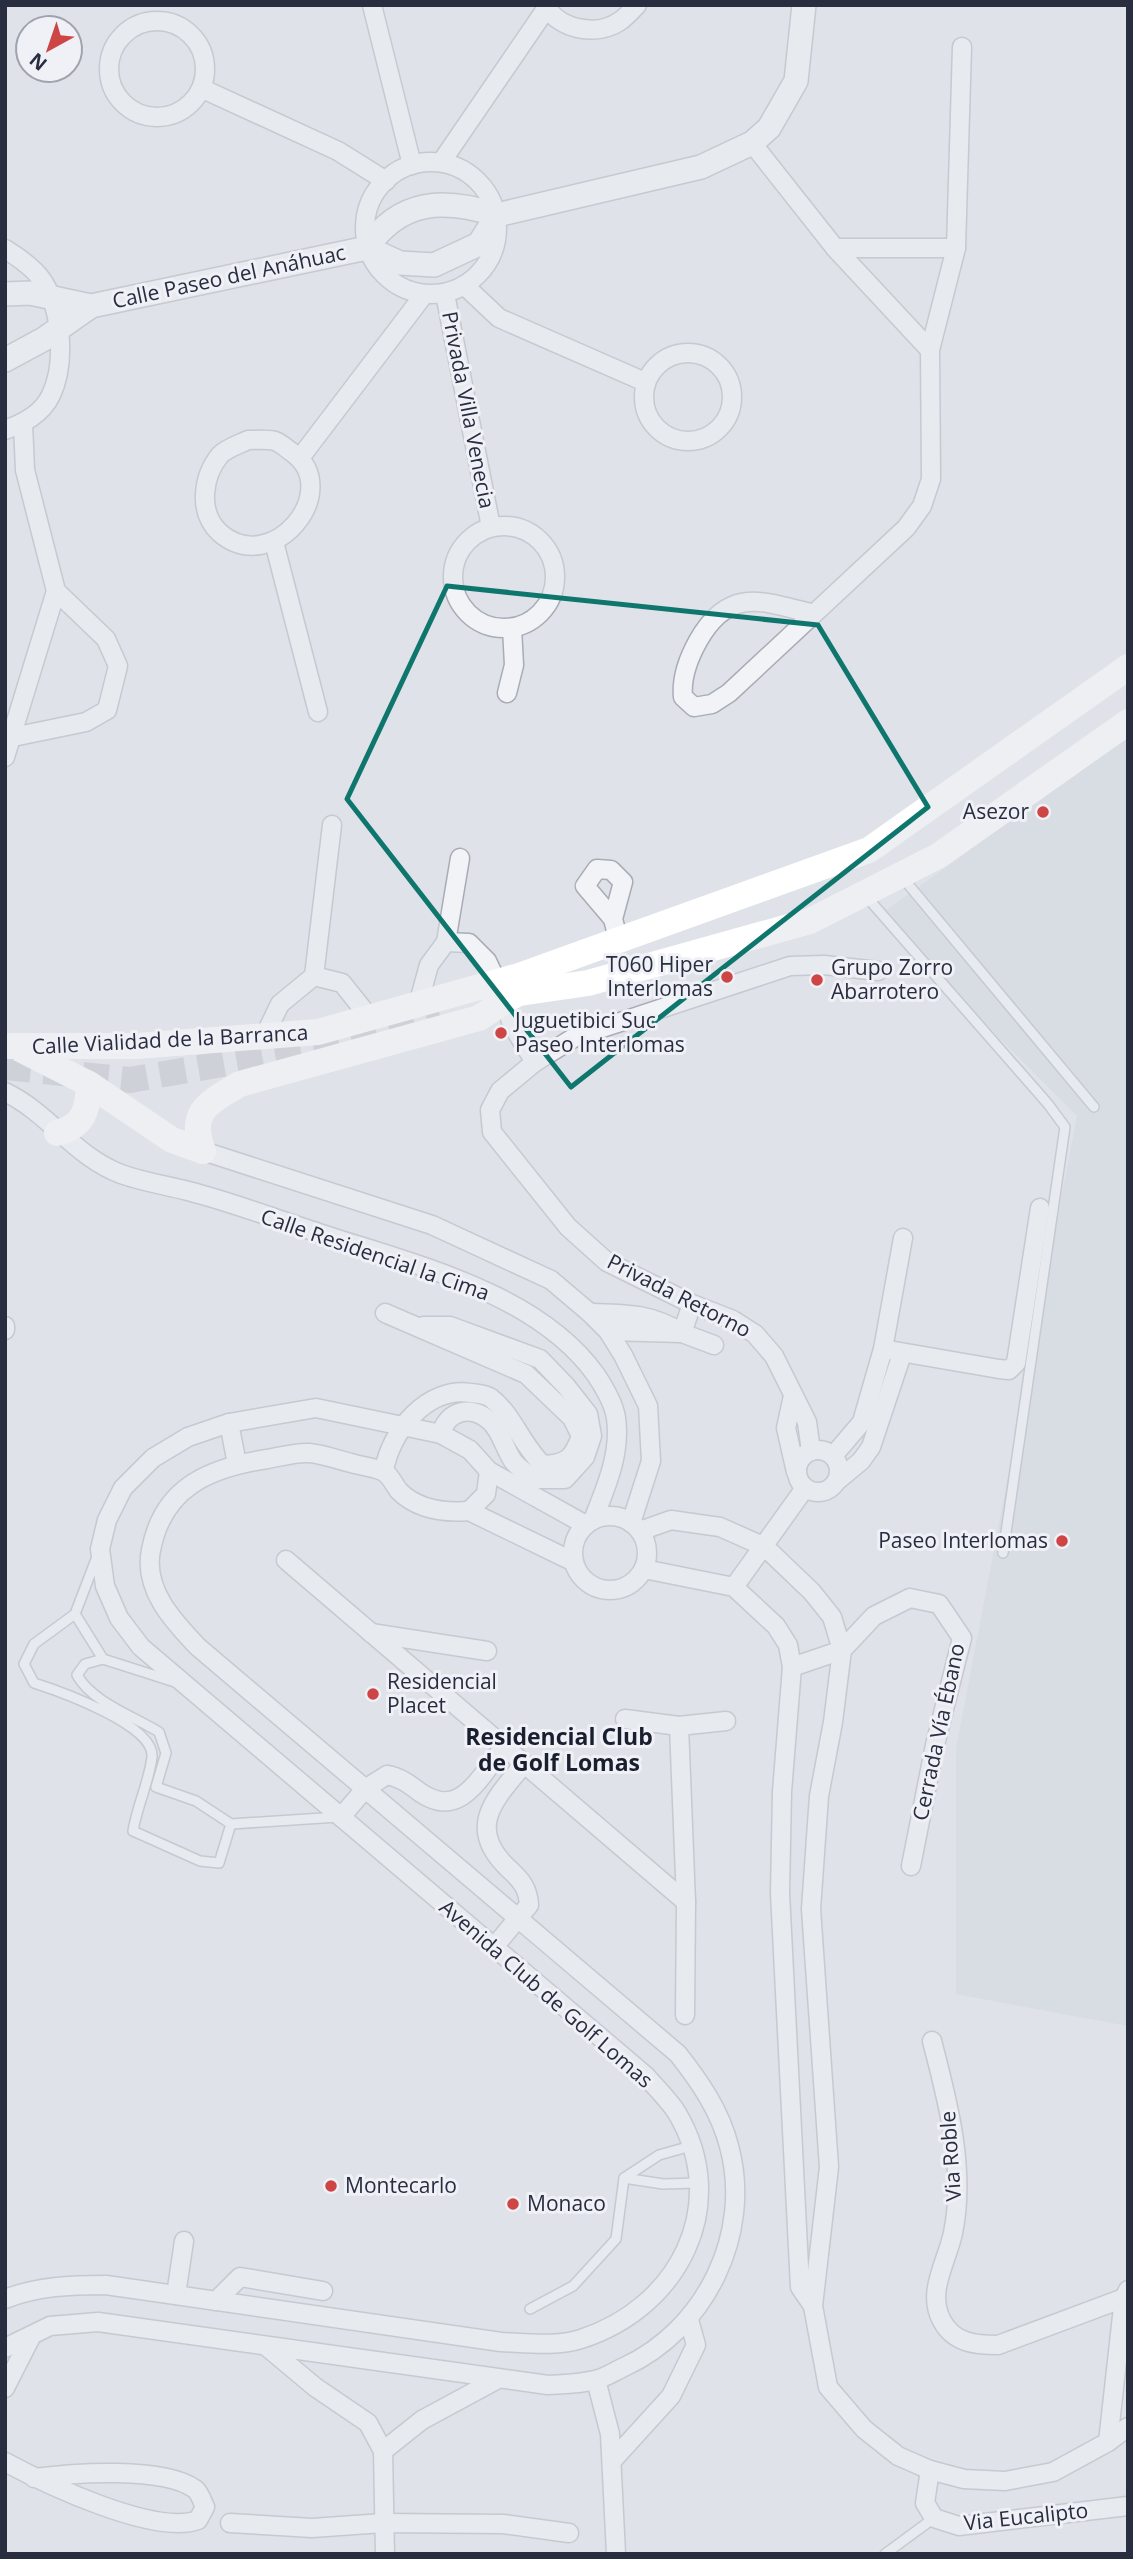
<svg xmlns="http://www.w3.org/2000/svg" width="1133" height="2559" viewBox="0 0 1133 2559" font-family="'Open Sans',sans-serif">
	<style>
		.built { fill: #d1d4dd }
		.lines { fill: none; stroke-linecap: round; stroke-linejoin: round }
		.secondary-tunnel { stroke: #babec6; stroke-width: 26; stroke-dasharray: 26 13; stroke-linecap: butt }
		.service-casing { stroke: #a8acb6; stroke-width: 12 }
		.minor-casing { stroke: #a8acb6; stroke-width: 21 }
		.tertiary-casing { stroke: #a8acb6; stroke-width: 26 }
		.service { stroke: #f2f3f7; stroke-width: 9 }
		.minor { stroke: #f2f3f7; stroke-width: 18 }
		.tertiary { stroke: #f2f3f7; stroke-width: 23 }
		.secondary { stroke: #fff; stroke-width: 26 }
		.marked { fill: none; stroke: #0f766e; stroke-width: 5; stroke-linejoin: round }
		.poi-dot { fill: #cd4545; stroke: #eff1f6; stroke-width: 2.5 }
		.labels { text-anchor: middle; stroke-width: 6; stroke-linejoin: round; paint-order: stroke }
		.street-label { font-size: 21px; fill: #282d40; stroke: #eff1f6 }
		.poi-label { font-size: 21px; fill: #282d40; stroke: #eff1f6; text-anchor: start }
		.neighbourhood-label { font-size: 23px; font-weight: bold; fill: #1a1f30; stroke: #eff1f6 }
	</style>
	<rect width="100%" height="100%" fill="#dfe2e8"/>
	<path class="built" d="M1128,737V2026L956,1994V1749L1077,1116L878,916Z"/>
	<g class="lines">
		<path class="secondary-tunnel" d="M5,1067L130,1080L343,1043L439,1012"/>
		<g class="service-casing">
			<g id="service">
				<path d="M902,877L1094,1107"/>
				<path d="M865,895L1048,1104L1065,1127L1003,1553"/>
				<path d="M98,1554L75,1614L34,1644L24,1664L34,1683C59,1691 155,1725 152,1757C149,1782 137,1806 133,1831L200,1861L219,1863L231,1824L196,1801L156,1787L166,1753L159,1732C133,1716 92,1702 77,1675L85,1664L103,1659"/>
				<path d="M75,1614L103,1659L175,1682"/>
				<path d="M231,1824L338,1817"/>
				<path d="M624,2178L663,2184L698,2183"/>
				<path d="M530,2309L573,2286L616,2239L624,2178L659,2155L691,2146"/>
				<path d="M885,2554L934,2518"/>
			</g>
		</g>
		<g class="minor-casing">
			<g id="minor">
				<path d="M372,5L412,165"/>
				<path d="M545,5C559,30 597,37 620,21C626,17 632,10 637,5"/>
				<circle cx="157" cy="69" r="48"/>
				<path d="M203,89L338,151L386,181"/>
				<path d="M752,143L835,248L930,350"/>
				<path d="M442,161L546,9"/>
				<circle cx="431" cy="228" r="66"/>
				<path d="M835,248H956"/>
				<path d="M5,249C18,257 33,267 42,280C62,309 66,363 51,395C42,414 24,423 5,430"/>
				<path d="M464,285L499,318L645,382"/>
				<path d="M445,294L491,527"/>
				<circle cx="688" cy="397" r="44"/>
				<path d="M248,440C257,440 267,439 275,441C281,443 287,449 293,453C344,491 272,578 220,533C197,512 203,476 220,455C227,448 240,444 248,440Z"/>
				<path d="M300,458L423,296"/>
				<circle cx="504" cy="577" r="51"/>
				<path d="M274,542L318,712"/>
				<path d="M814,614C762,601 729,586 698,641C688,659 681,677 683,697L694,707L712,704L729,693L906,528L922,506L931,479L930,350L956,248L962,47"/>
				<path d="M507,693L514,665L512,628"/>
				<path d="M13,737L86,722L107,710L118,666L106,639L56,591"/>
				<path d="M5,757L56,591L25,470L23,424"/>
				<path d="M613,919L585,886L597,869L611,870L623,882L613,919L619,942"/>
				<path d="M446,942L460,858"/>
				<path d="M314,976L332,825"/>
				<path d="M505,1001L512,1025L535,1062"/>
				<path d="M418,1005L429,965L446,942L469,943L487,961L497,982"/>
				<path d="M264,1037L280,1004L314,976L342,983L370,1018"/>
				<path d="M5,1092C49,1113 75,1157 121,1174C143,1182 165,1185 188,1191C232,1202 275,1219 319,1233C412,1264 537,1292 596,1375C604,1387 614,1404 616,1418C621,1454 606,1487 593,1520"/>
				<path d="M203,1151L432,1225L551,1280L590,1313L608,1331L623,1355L648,1406L651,1461L631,1523"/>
				<path d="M590,1313C626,1314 651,1313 682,1333L692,1304"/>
				<path d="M5,1326V1330"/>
				<path d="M423,1326H450L540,1359L566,1386L588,1414L592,1436L585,1457L565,1479H533C527,1473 518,1468 513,1461C505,1449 501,1432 491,1422C472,1404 447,1410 441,1434"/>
				<path d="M608,1331L682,1333L714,1345"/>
				<path d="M883,1349L999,1369L1009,1370L1016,1363L1040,1208"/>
				<path d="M793,1396L786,1428L796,1472"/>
				<path d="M229,1423L237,1464"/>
				<circle cx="818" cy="1471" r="21"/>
				<path d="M811,1451L807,1422L774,1356L755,1334L733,1320L692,1304L607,1262L568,1227L492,1132L490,1110L500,1091L535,1062L575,1037L790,966L824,965L878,971"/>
				<path d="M833,1456L862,1422L883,1349L903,1238"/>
				<path d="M384,1471C390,1432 427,1386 471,1393C478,1394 485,1394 491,1398C514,1416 522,1446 543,1465C567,1464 573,1458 581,1436L572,1418L526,1374L385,1313"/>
				<path d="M838,1480L861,1461L871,1447L902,1354"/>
				<path d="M469,1511L486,1494L489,1471"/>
				<circle cx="610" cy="1553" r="37"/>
				<path d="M640,1531L671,1520L720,1527L765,1547L812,1592L832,1617L842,1650L833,1722L819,1796L811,1909L829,2167L813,2306L828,2387L864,2429L898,2456L930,2470L964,2479L1005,2481L1053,2472L1108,2442L1128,2427"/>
				<path d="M286,1560L686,1902L685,2015"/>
				<path d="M644,1569L734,1587L776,1626L788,1645L792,1667L782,1792L780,1893L800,2287L813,2306"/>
				<path d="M734,1587L805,1488"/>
				<path d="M371,1633L487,1651"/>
				<path d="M792,1667L842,1650L874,1616L910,1598L939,1604L962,1638L935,1745L911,1866"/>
				<path d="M625,1719L679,1726L726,1721"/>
				<path d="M679,1726L686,1902"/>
				<path d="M341,1817L365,1789L387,1775C400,1777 410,1785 421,1793C461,1820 480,1776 504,1747"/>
				<path d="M494,1947L529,1905C528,1888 521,1880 509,1869C466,1828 493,1801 524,1764"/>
				<path d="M932,2041C948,2102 966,2170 953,2233C947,2262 926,2292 942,2321C954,2343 975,2345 998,2345L1124,2298"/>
				<path d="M176,2295L184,2241"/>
				<path d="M5,2299C38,2286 71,2285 106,2285L501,2342C526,2343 557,2347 581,2339C678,2308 732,2206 677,2113C669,2100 656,2088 646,2076L141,1647L119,1618L105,1586L100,1549L107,1520L123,1488L153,1458L188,1437L229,1423L316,1408L441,1434L470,1450L489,1471L586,1525"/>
				<path d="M216,2301L240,2277L323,2291"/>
				<path d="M266,2346L315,2387L368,2423L383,2451L385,2554"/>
				<path d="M5,2348L50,2326L98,2322L548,2385C563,2384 580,2384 595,2380C605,2378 615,2371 624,2367C705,2330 753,2234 729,2146C720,2111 700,2082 678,2054L198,1647C173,1621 143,1589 151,1550C163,1487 209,1468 267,1459C280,1457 296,1452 309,1453C323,1454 338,1460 351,1463C361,1466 373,1467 382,1471C390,1474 394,1485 399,1491C418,1510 444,1513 469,1511L574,1562"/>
				<path d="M596,2380L610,2434L616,2554"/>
				<path d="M5,2388L32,2335"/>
				<path d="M1108,2442L1124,2298L1128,2290"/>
				<path d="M383,2451L422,2420L496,2380"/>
				<path d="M612,2461L671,2396L696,2345L689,2320"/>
				<path d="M5,2462C46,2484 155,2536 198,2520L205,2507C202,2501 200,2493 195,2489C163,2466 72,2473 34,2478"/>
				<path d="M930,2470L925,2503L934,2518L959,2526L1128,2506"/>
				<path d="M230,2523L312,2528L383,2523L503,2524L569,2533"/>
			</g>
		</g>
		<g class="tertiary-casing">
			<g id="tertiary">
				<path d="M367,248C400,199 444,198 497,215L701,167L752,143L769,128L796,81L804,5"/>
				<path d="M5,294L30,293L91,306"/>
				<path d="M5,360L44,339L91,306L367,248L400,263L434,265L479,244L497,215"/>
			</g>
		</g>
		<use href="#service" class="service"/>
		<use href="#minor" class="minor"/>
		<use href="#tertiary" class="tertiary"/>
		<g class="secondary">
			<path d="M505,995L588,983L810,921L938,856L1128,722"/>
			<path d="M5,1046H137L318,1032L519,976L869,850L1128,667"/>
			<path d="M22,1050L89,1084L172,1140L203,1151"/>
			<path d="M57,1133C84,1126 88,1110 89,1084"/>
			<path d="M203,1151C187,1111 210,1102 240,1084L479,1018L521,991"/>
		</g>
	</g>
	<path d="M0 0H1133V2559H0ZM447,586L818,625L928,807L571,1087L347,799Z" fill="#dfe2e8" fill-opacity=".55" fill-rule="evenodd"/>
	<path class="marked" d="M447,586L818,625L928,807L571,1087L347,799Z"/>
	<g class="poi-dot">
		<circle cx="1043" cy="812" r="7"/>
		<circle cx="727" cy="977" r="7"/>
		<circle cx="817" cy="980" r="7"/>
		<circle cx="501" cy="1033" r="7"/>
		<circle cx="1062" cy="1541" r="7"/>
		<circle cx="373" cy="1694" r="7"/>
		<circle cx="331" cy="2186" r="7"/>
		<circle cx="513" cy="2204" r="7"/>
	</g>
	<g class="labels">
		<g class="street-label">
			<text transform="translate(229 277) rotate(-12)" y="7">Calle Paseo del Anáhuac</text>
			<text transform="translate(468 410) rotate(79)" y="7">Privada Villa Venecia</text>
			<text transform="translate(170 1040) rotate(-3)" y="7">Calle Vialidad de la Barranca</text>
			<text transform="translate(375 1255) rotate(19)" y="7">Calle Residencial la Cima</text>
			<text transform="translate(679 1296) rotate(27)" y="7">Privada Retorno</text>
			<text transform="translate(939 1732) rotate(-78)" y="7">Cerrada Vía Ébano</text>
			<text transform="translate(546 1994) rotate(41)" y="7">Avenida Club de Golf Lomas</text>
			<text transform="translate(951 2156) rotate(-94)" y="7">Via Roble</text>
			<text transform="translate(1026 2517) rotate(-6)" y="7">Via Eucalipto</text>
		</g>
		<g class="poi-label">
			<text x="1029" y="819" text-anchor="end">Asezor</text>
			<text x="713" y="972" text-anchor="end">T060 Hiper<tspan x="713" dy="24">Interlomas</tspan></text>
			<text x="831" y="975">Grupo Zorro<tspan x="831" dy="24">Abarrotero</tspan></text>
			<text x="515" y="1028">Juguetibici Suc<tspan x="515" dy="24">Paseo Interlomas</tspan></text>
			<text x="1048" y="1548" text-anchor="end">Paseo Interlomas</text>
			<text x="387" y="1689">Residencial<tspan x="387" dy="24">Placet</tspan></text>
			<text x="345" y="2193">Montecarlo</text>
			<text x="527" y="2211">Monaco</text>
		</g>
		<g class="neighbourhood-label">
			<text x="559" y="1745">Residencial Club<tspan x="559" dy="26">de Golf Lomas</tspan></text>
		</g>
	</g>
	<rect width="1133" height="2559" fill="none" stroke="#282d40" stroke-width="14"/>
	<g transform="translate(49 49) rotate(220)"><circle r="33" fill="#eff1f6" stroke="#9fa3ad" stroke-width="2"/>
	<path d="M0-5L12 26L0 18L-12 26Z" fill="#cd4545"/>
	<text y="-10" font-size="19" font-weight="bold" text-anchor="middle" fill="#282d40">N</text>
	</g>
</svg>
